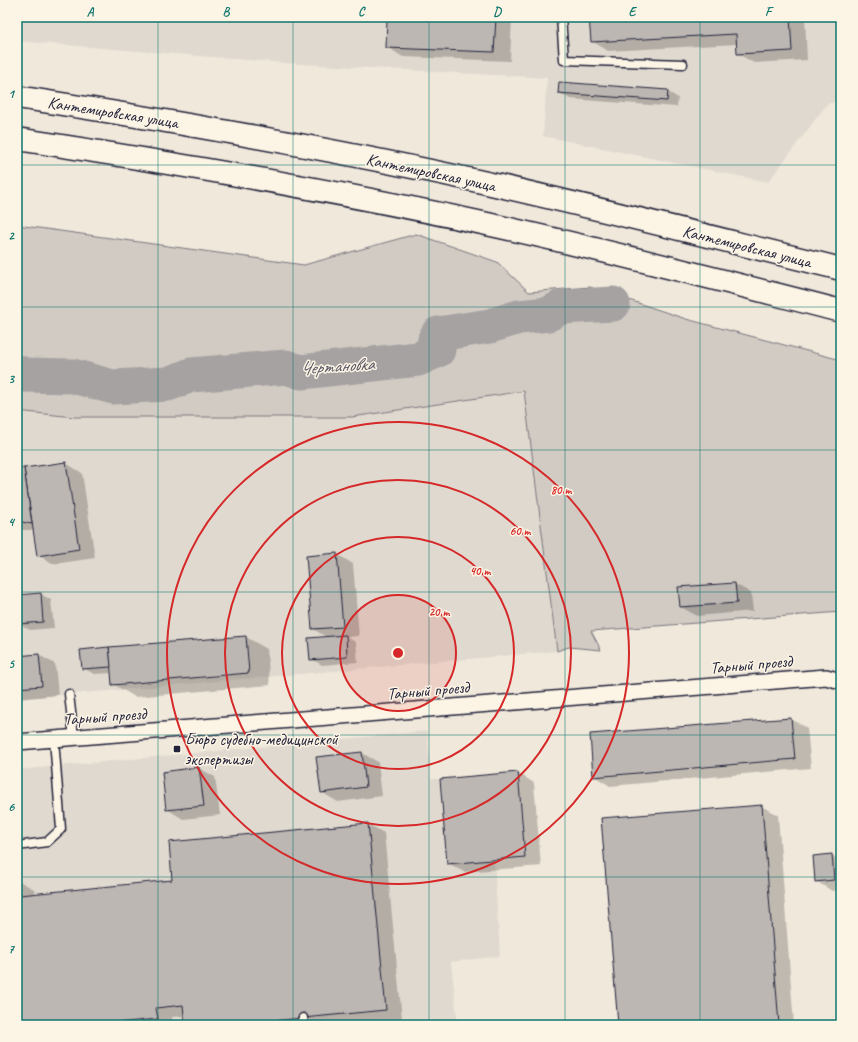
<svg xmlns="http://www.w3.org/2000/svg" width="858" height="1042" viewBox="0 0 858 1042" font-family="Caveat,sans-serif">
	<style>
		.built { fill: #e0d9cf }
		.green { fill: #d1cbc3; stroke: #7a767f }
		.shadow { fill: #0003; fill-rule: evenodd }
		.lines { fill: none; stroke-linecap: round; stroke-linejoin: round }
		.river { stroke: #a6a2a2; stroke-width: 35 }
		.building { fill: #bcb7b3; stroke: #22223b }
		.lane-casing { stroke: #22223b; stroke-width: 11 }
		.street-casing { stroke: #22223b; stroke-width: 18 }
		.secondary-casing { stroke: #22223b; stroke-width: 25 }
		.lane { stroke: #fcf5e5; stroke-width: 8 }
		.street { stroke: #fcf5e5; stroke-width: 15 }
		.secondary { stroke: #fcf5e5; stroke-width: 22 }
		.grid { fill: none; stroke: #0f766e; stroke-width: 1; stroke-opacity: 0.55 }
		.ring { fill: none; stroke: #d62828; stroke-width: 2 }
		.poi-dot { fill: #22223b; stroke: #fcf5e5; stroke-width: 1.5 }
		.labels { text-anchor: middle; stroke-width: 3; stroke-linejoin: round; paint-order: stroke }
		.street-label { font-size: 17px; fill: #22223b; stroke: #fcf5e5 }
		.poi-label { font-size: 17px; fill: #22223b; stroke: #fcf5e5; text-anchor: start }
		.water-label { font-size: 18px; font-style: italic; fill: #575564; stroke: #fcf5e5 }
		.centre { fill: #d62828; stroke: #fcf5e5; stroke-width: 2 }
		.ring-label { font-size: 12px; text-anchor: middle; font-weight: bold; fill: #d62828; stroke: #fcf5e5; stroke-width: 3; stroke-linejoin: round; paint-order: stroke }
		.neatline { fill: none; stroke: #0f766e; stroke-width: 1.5 }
		.grid-label { font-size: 13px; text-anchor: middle; font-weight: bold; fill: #0f766e }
	</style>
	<rect width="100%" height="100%" fill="#efe8db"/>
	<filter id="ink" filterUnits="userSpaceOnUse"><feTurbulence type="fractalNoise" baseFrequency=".025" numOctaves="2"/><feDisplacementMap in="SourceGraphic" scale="8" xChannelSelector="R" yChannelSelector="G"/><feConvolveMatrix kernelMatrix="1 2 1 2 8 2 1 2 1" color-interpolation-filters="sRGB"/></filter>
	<g filter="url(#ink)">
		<g class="built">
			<path d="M17,17H841V100L827,104L768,182L543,136L547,78L284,63L17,41Z"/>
			<path d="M524,391L557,651L17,699V411L74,417H352Z"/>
			<path d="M427,731L431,779H440L447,863L494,860L500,956L451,962L458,1025H17V770Z"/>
		</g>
		<path class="green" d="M17,225L304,265L416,234L497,262L529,292L590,287L686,319L841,360V612L591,631L601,650L569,647L557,651L524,391L352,417H74L17,411Z"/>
		<g class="shadow">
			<path d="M388,17H512L510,61L403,57L387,47Z"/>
			<path d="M590,17H805L807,60L754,63L738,54L737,44L608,51L592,41Z"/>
			<path d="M667,91L678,98L677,107L570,99L559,93Z"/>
			<path d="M66,463L82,473L95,558L54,564L38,555L34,530H17V468L24,469Z"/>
			<path d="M337,554L353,564L359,636L346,637L356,642L358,662L322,665L311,659L328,638L313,629Z"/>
			<path d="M735,584L751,593L753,611L697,616L681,607L679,588Z"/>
			<path d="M41,594L51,600L54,628L30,630L19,624L17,596Z"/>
			<path d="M246,637L267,649L270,685L135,697L113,684L112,673L94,674L83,668L81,651ZM109,654H111L112,672H110Z"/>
			<path d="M39,655L55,664L58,695L17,699V657Z"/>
			<path d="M791,719L807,728L811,768L610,786L594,776L591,735Z"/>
			<path d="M362,753L378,762L382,796L338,802L321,792Z"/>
			<path d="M199,768L215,777L220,815L183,819L167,809L163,772Z"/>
			<path d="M518,773L534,783L541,866L464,872L448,863Z"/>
			<path d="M761,806L778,815L794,1025H619Z"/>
			<path d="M368,824L384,833L402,1019L337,1025H186L185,1016L172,1017L173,1025H17V880L34,889L35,894L173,881Z"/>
			<path d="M832,855L841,860V890L832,891L816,881Z"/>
		</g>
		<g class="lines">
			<path class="river" d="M17,372L25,375L73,376L113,387L168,384L191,375L286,367L301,372L418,359L438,350L435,339L438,334L490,326L519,317L549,314L561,307L613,304"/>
		</g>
		<g class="building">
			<path d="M387,17H496L494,52L386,48Z"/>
			<path d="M589,17H790L792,51L737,54L736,34L591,42Z"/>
			<path d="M559,82L668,90L667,101L558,93Z"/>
			<path d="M66,462L79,549L37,556L24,468Z"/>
			<path d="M17,467L24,468L32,524L17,521Z"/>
			<path d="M337,553L343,627L312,629L306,556Z"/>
			<path d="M735,583L737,603L680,607L678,587Z"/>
			<path d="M41,593L43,622L18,624L17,595Z"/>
			<path d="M346,635L347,657L310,660L308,638Z"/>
			<path d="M246,636L249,673L112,685L109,647Z"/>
			<path d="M109,647L111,667L82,669L80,650Z"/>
			<path d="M39,654L42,686L17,688V656Z"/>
			<path d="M791,718L795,759L593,777L590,734Z"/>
			<path d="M362,752L366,787L321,793L316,757Z"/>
			<path d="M199,767L204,806L166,810L162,772Z"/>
			<path d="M518,772L525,857L447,864L440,779Z"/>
			<path d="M762,805L779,1025H618L601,818Z"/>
			<path d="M368,823L386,1010L230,1025H185L183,1005L156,1008L158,1019L94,1025H17V879H18L20,895L172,880L169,842Z"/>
			<path d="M832,854L834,880L815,882L813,856Z"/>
		</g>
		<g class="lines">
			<g class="lane-casing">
				<g id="lane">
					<path d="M561,17L564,60L683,64"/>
					<path d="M69,694L74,738"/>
					<path d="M17,846L47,842L61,829L54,739"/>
					<path d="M303,1018L304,1025"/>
				</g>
			</g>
			<g class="street-casing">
				<path id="street" d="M17,742L826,677L841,681"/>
			</g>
			<g class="secondary-casing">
				<g id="secondary">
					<path d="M17,97C179,122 340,150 500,186C614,212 727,241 841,269"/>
					<path d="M17,139C174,163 332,190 487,224C606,250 723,281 841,311"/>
				</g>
			</g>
			<use href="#lane" class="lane"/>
			<use href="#street" class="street"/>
			<use href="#secondary" class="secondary"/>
		</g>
	</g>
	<path class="grid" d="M158,17V1025M293,17V1025M429,17V1025M565,17V1025M700,17V1025M17,165H841M17,307H841M17,450H841M17,592H841M17,735H841M17,877H841"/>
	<circle cx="398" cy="653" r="58" fill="#d62828" fill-opacity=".12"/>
	<g class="ring">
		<circle cx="398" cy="653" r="58"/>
		<circle cx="398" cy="653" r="116"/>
		<circle cx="398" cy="653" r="173"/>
		<circle cx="398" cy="653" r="231"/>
	</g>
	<rect class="poi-dot" x="173" y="745" width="8" height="8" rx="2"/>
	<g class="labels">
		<g class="street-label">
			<text transform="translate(113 112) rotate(9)" y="6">Кантемировская улица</text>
			<text transform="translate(431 172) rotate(12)" y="6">Кантемировская улица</text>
			<text transform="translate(747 246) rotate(14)" y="6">Кантемировская улица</text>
			<text transform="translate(751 664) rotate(-5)" y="6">Тарный проезд</text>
			<text transform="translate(428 690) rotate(-5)" y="6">Тарный проезд</text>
			<text transform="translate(105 716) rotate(-4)" y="6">Тарный проезд</text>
		</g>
		<g class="poi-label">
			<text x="185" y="745">Бюро судебно-медицинской<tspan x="185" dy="20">экспертизы</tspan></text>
		</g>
		<g class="water-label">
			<text transform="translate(337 366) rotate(-4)" y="6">Чертановка</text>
		</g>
	</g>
	<circle cx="398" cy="653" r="6" class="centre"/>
	<g class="ring-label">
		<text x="561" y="494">80 m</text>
		<text x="520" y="535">60 m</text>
		<text x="480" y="575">40 m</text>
		<text x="439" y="616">20 m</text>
	</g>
	<rect width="858" height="1042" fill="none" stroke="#fcf5e5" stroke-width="44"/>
	<rect x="22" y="22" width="814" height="998" class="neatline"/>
	<g class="grid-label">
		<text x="90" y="16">A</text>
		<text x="226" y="16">B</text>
		<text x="361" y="16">C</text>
		<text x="497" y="16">D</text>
		<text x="632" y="16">E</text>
		<text x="768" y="16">F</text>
		<text x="11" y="98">1</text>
		<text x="11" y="240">2</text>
		<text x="11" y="383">3</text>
		<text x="11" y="526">4</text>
		<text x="11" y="668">5</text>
		<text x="11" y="811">6</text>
		<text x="11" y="953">7</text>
	</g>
</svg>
